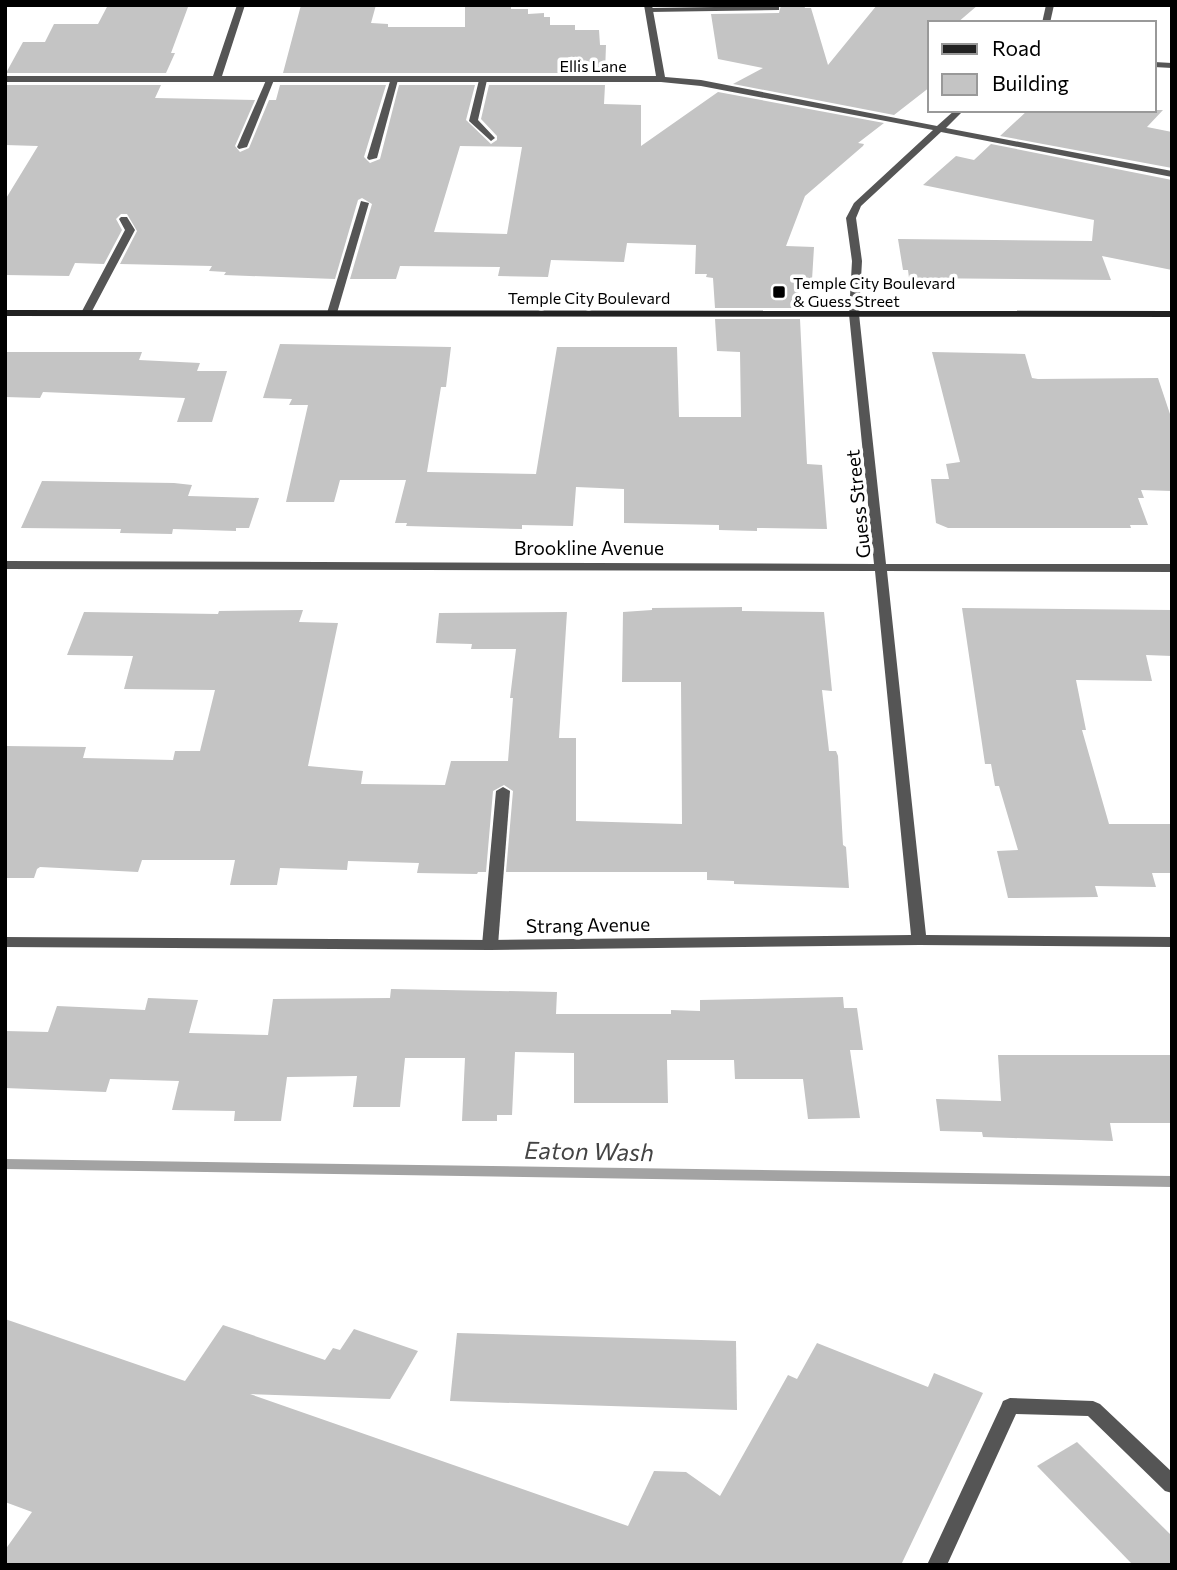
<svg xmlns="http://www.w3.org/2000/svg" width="1177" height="1570" viewBox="0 0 1177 1570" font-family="Commissioner,sans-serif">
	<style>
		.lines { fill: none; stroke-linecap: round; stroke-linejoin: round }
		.stream { fill: #a3a3a3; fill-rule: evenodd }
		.building { fill: #c4c4c4; fill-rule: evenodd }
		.service { fill: #555; fill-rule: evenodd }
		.minor { fill: #555; fill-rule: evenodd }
		.secondary { fill: #222; fill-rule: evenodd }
		.poi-dot { fill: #000; stroke: #fff; stroke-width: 2.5 }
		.labels { text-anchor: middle; stroke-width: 7; stroke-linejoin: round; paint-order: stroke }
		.far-street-label { font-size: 16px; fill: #000; stroke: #fff }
		.far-poi-label { font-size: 16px; fill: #000; stroke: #fff; text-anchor: start }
		.street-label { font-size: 19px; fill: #000; stroke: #fff }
		.near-water-label { font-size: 24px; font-style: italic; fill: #444; stroke: #fff }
	</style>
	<rect width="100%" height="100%" fill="#fff"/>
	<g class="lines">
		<path class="stream" d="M5,1159L1172,1176V1187L5,1169Z"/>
	</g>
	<g class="building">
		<path d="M108,5L188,7L171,53H175L166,73H6L23,42H45L54,24H98Z"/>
		<path d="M301,5H376L371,23L388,24V27H465V6L469,5H511V9H528V14L544,13V17H550V25H575V30H599L600,45H606L605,73H283Z"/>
		<path d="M781,5H804L805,8H811L828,65L877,5H978L957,23H930V87L894,115L733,84L763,68L718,59L711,14L779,13Z"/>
		<path d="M5,85H161L155,98L255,100L235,146L240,152L249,148L269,100H276L280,85H386L364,157L370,163L380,159L399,85H475L466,120L491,144L497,140V136L481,119L489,85H605L604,104L641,105V146L718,92L884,123L858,143L864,144L863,146L805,196L786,246L814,247L812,280H798L799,308H715L713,278L706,277L707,274H695L696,245L627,243L624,262L551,260L548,277L498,276L500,267L400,266L396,279H350L372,204L362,198L358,200L335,279L224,275L226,272L209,271L212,266L120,264L137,231L127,214H121L116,219L122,230L104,264L75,263L69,276L5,275V200L38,146L5,145ZM460,146L522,147L507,234L434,232Z"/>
		<path d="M1028,110H1163L1147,127L1172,132V168L1000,136Z"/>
		<path d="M991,144L1172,180V270L1102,256L1111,280L909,278L908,270H903L898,239L1092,241L1094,220L923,185L956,156L974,160Z"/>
		<path d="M715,319H800L807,464L822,465L827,529L757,528V531L719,530V525L624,523V489L576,487L573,526L522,525V529L406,526L407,523H395L406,480H340L334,502H286L308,405H289L292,399L263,398L280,344L451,347L446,387H441L427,472L536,474L557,347H677L679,417H741L740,352L717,351Z"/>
		<path d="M5,352H142L139,360L200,363L197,371H227L212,422H177L185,398L43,392L40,398L5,397Z"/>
		<path d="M932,352L1025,354L1032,378L1038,379L1158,378L1172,420V491L1141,490L1144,498H1138L1148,525H1130L1131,528H948L936,523L931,479H949L946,464L960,462Z"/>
		<path d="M42,481L174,483L192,485L188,496L259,498L249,528H236V531L173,529L172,534L120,533L121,529L21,528Z"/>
		<path d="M742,607V611L824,612L832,691L822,690L829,751H836L838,756L843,845L846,847L849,888L734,884V881L707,880V872H506L513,791L504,785L493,791L486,872H478L477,874L417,873L419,863L348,861L347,870L280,868L277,885H230L235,860H142L138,872L40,867L37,869L34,878H5V746L86,747L83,758L173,760L175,751H200L215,690L124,689L133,656L67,655L84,612L218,614L219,611L303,610L299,622L338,623L308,766L363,771L361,784L445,785L451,761H508L513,698H510L516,649H471L472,644L436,643L439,613L567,612L559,738H576V821L682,824L681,682H622L623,612L652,610V608Z"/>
		<path d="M962,608L1172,610V656L1146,655L1152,681L1076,680L1086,730H1082L1109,824H1172V873H1152L1156,887L1095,886L1098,897L1008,898L997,851L1018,850L999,786H995L991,764H985Z"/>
		<path d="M391,989L557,992L556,1014H671V1010L700,1011V1000L843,997L844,1008H857L863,1050H850L860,1118L808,1119L803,1079H735L734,1060H667L668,1103H574V1053L515,1052L512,1115H497V1121H462L465,1058H405L400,1107H353L357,1076L287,1077L281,1121H234L235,1111L172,1110L179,1081L110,1079L106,1092L5,1088V1031L48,1032L57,1006L145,1010L148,998L198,1000L189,1033L268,1035L273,999L390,998Z"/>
		<path d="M998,1055H1172V1123H1110L1113,1141L1013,1138L983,1137L982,1132L940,1131L936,1099L1001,1101Z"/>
		<path d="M5,1319L185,1381L223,1325L325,1360L333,1348L340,1350L354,1329L418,1351L390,1399L250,1394L628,1526L654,1471L686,1472L720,1496L788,1375L797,1379L817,1343L928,1387L934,1373L983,1393L901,1565H5V1550L32,1512L5,1502Z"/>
		<path d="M457,1333L736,1341L737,1410L450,1401Z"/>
		<path d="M1077,1442L1172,1536V1565H1133L1037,1466Z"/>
	</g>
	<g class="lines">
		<g class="service">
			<path d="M776,6H779V10L649,12L645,10L649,8Z"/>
			<path d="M1154,62L1172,63V68L1154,67Z"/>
			<path d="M483,77L487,80L478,120L495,138L491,141L469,121L479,80Z"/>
			<path d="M267,78L274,80L247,147L239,149L237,147Z"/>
			<path d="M391,78L398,80L377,158L369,160L367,158Z"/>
			<path d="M361,201L369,203L337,313L332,316L328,315L327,313Z"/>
			<path d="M121,217H127L135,230L91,313L86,316L82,315L81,313L125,230L119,219Z"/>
			<path d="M503,787L510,791L498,945L490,950L482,945L496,791Z"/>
			<path d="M1010,1398L1093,1401L1100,1404L1172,1472V1493L1165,1491L1088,1416L1016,1414L947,1565H927L1001,1406L1003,1401Z"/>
		</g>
		<g class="minor">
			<path d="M237,5H245L222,76H656L644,5H652L665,77L701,80L937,126L955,110H964L946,128L1172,171V177L941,132L861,206L856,218L862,261L859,314L886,564H1172V572L887,571L926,935L1172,937V947L919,945L490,950L5,947V937L490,940L911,935L875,571L5,569V561L874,564L849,314L852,261L846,218L854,203L933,130L701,86L661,82H5V76H213Z"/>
			<path d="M1046,5H1054L1050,23H1042Z"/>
		</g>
		<path class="secondary" d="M5,310L1172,311V317L5,316Z"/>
	</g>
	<rect class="poi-dot" x="772" y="285" width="14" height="14" rx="3.5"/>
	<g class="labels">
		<g class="far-street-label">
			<text x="593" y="72">Ellis Lane</text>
			<text x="589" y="304">Temple City Boulevard</text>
		</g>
		<g class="far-poi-label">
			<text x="793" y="289">Temple City Boulevard<tspan x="793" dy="18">&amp; Guess Street</tspan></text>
		</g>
		<g class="street-label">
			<text transform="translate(858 504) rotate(-96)" y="7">Guess Street</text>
			<text x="589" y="555">Brookline Avenue</text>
			<text transform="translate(588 925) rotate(-1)" y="7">Strang Avenue</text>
		</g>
		<g class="near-water-label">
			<text transform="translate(589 1152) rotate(1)" y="8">Eaton Wash</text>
		</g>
	</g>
	<rect width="1177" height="1570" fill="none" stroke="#000000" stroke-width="14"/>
	<rect x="928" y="21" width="228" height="91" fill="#ffffff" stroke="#999999" stroke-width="2"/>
	<rect x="942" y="44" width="35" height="10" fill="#222222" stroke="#999999" stroke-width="2"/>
	<text x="992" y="56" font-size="21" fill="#000000">Road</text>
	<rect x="942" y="74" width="35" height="21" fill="#c4c4c4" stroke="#999999" stroke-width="2"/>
	<text x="992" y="91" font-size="21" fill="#000000">Building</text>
</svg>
